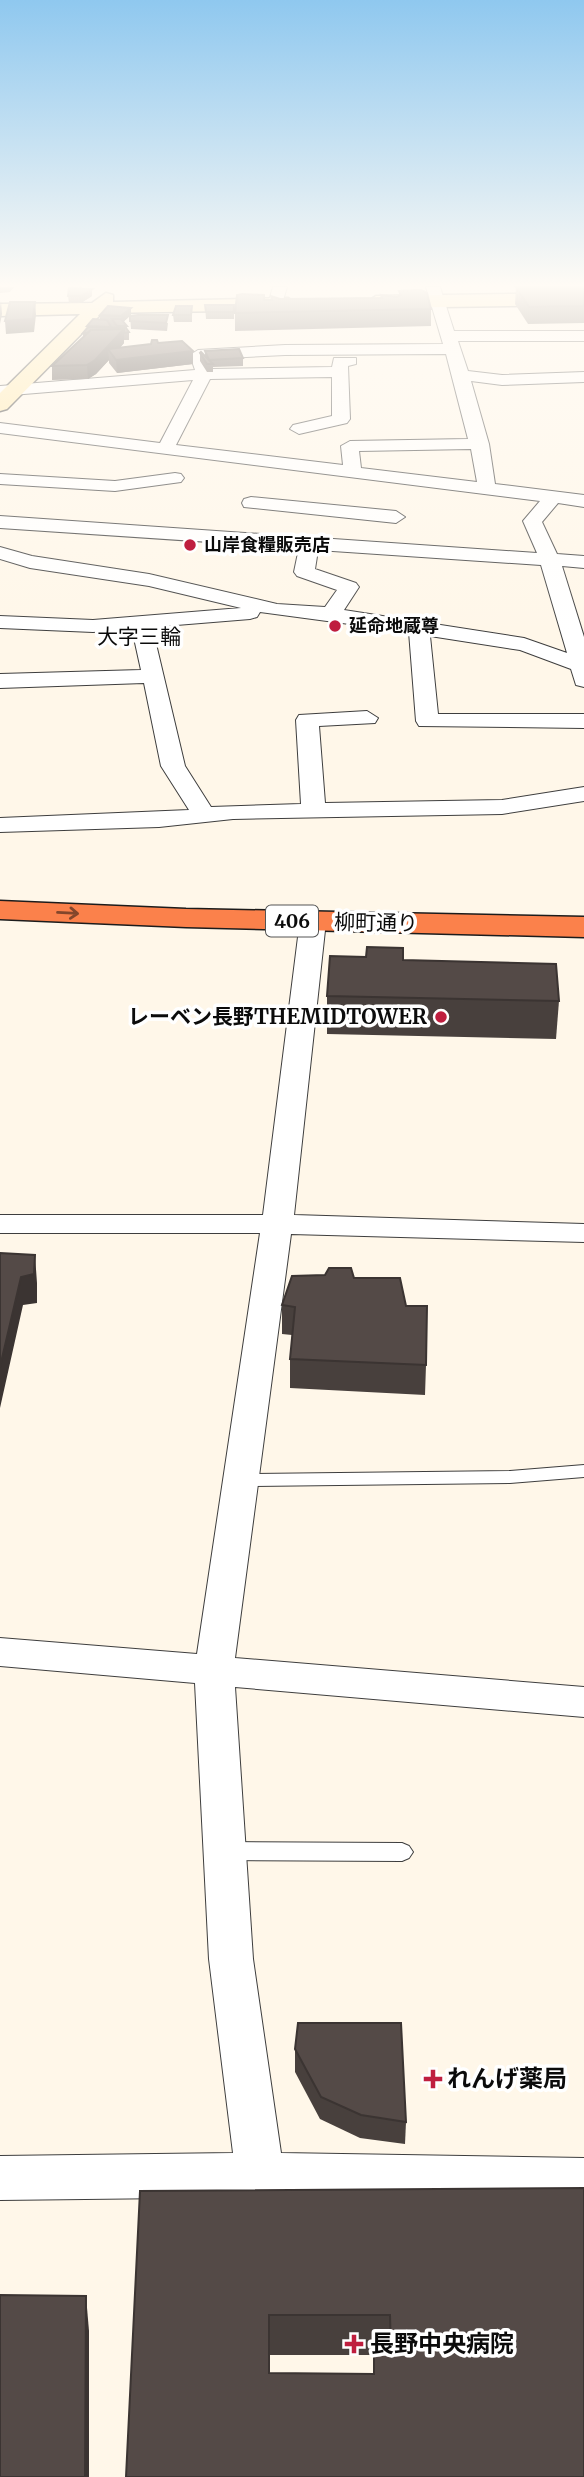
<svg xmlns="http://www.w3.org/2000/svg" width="584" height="2477" viewBox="0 0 584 2477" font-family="Merriweather,'Noto Sans JP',serif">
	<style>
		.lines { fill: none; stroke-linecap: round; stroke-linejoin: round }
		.lane-casing { stroke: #3e3e3e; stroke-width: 2 }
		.street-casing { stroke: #3e3e3e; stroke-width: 2 }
		.secondary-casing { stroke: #2d2d2d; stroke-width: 3 }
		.highway-casing { stroke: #1c1c1c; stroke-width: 3 }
		.lane { fill: #fff; fill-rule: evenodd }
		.street { fill: #fff; fill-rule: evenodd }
		.secondary { fill: #ffe7a4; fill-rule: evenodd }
		.highway { fill: #fb814b; fill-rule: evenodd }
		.wall { fill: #48403d; fill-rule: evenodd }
		.shaded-wall { fill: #3b3432 }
		.building { fill: #544a47; stroke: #3b3432; stroke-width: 2; fill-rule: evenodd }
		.oneway { stroke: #83462b }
		.poi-dot { fill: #bf1e3e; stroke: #fff; stroke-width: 2.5 }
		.labels { text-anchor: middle; stroke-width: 7; stroke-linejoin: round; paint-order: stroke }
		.far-poi-label { font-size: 18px; font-weight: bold; fill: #0b0b0b; stroke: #fff; text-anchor: start }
		.shield { fill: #fff; stroke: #545454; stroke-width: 2 }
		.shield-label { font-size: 19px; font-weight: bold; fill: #0b0b0b }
		.far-quarter-label { font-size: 21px; fill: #0b0b0b; stroke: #fff }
		.street-label { font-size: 21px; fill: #0b0b0b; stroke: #fff }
		.poi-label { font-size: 21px; font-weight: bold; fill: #0b0b0b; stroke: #fff; text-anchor: end }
		.near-poi-label { font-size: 24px; font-weight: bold; fill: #0b0b0b; stroke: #fff; text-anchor: start }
	</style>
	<rect width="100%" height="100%" fill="#fff7e9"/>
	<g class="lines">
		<g class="lane-casing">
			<g id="lane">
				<path d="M584,1465V1477L510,1483L243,1486L237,1484L234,1480L237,1476L243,1474L510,1471Z"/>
				<path d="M226,1842L402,1843L409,1846L413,1852L409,1858L402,1861L226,1860L219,1857L215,1851L219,1845Z"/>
			</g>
		</g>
		<g class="street-casing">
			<g id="street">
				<path d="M273,287H287L281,307H271L268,304Z"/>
				<path d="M426,287H440L454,331H584V341H458L468,371L502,375L584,372V382L502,385L471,381L489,444L495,484L584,495V507L558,503L542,522L557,554L584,556V568L562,566L584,637V687L576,685L571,669L520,650L430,636L438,714H584V728L419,726L416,721L409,632L260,612L257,617L250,619L152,627L185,766L211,807L301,804L296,720L299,715L367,711L378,718L375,723L319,726L325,803L502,800L584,787V801L502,814L233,819L159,827L0,832V818L189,810L161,766L144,683L0,688V674L141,670L132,629L93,632L0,628V616L93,620L241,608L149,586L30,568L0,559V547L32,556L149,574L277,604L325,607L337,590L297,576L294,572L299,548L0,528V516L537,553L523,521L540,501L0,433V423L160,443L193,380L0,396V386L195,370L190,355L198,350L285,345L443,344ZM446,354L468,439L350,441L341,446L343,465L176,445L210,379L332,377V416L293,425L290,429L299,434L347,423L350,419L348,366L356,364V358H334L332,367L211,369L207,359L285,355ZM471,449L477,482L361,468L359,451ZM318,550L541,565L567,653L524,638L344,610L359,587L356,583L315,569Z"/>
				<path d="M175,473L181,474L184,478L181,482L115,491L0,484V474L115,481Z"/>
				<path d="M251,497L396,511L405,517L396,523L244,507L242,503L244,499Z"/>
				<path d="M313,913L322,915L326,921L294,1215L584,1224V1242L291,1234L235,1658L584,1687V1717L235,1687L253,1959L281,2153L584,2158V2202L260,2197L0,2200V2156L233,2153L209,1959L195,1683L0,1666V1638L197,1654L260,1233H0V1215H263L300,921L304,915Z"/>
			</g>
		</g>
		<g class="secondary-casing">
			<g id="secondary">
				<path d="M106,293L113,295V302L288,298L297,304L288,310L102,313L7,409L0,411V393L80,314L0,316V304L92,303Z"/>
				<path d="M584,293V305L376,308L367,302L376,296Z"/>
			</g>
		</g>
		<g class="highway-casing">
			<path id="highway" d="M0,901L186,909L584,917V937L186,927L0,919Z"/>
		</g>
		<use href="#lane" class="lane"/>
		<use href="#street" class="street"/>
		<use href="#secondary" class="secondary"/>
		<use href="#highway" class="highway"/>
	</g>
	<g class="wall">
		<path d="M0,287H14L10,292L0,293Z"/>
		<path d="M516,287H584V323L528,324L515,304Z"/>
		<path d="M399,291L431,309V326L235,331V307L271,300V296L280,299L397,297L399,296Z"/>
		<path d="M68,296H92L81,303H69Z"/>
		<path d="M205,305H234V319H206Z"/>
		<path d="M131,308V315L123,322L127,326V329L129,332V340H124V343L120,348L158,343L193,351V364L117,373L109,363V360L96,374L88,379L52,380V366L83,337V333L87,329V326L100,320V315Z"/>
		<path d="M192,313V322H174L173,315Z"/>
		<path d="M130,316L168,323L167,331L131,329Z"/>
		<path d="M205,351L243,358V366L213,367V372H207L200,361V353L205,356Z"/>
		<path d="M403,960L559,1001L556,1039L327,1034V996Z"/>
		<path d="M354,1278L406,1306L426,1365L425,1395L290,1388V1359L292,1335L282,1334V1305Z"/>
		<path d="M295,2049L406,2122L405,2144L360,2138L320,2119L295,2072Z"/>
		<path d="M584,2188V2477H126L140,2191ZM270,2355H374L373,2374L269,2373Z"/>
	</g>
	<g class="shaded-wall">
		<path d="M92,289V296L81,303L80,296Z"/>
		<path d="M1,301L2,314L0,324V307Z"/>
		<path d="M35,302L36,315L34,332L6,334L5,321Z"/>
		<path d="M131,308V315L121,324V316Z"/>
		<path d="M124,329V343L113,355L108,349L109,360L96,374L88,379L87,365Z"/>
		<path d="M193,351V364L117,373L116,360Z"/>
		<path d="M35,1255L37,1283V1303L23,1305L0,1408V1367L21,1277Z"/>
		<path d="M86,2296L89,2331V2477H85Z"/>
	</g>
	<g class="building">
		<path d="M516,287H584V306L529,307Z"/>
		<path d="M69,288L92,289L80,296H68Z"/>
		<path d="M421,290L427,293L431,309L235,313L237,295L242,294L264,295V300H272L271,296L280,299L382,298L381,295L397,297L401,295L399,291Z"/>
		<path d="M10,302H35L33,319L5,321Z"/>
		<path d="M205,305H234V312H206Z"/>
		<path d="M108,306L131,308L121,316L100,315Z"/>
		<path d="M176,306H192L191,315H173Z"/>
		<path d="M138,315H168L166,323L130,321V316Z"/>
		<path d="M93,319L107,320L111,327L87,326Z"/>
		<path d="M112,319H121L127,326H117Z"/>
		<path d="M88,327L126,328L129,332L124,333V329L91,330L87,333H83Z"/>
		<path d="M124,329L95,360L87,365L52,366L91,330Z"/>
		<path d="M152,340H157L158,343L182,341L193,351L116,360L108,349L151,344Z"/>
		<path d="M239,349L243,358L209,360L205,351Z"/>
		<path d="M201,352L213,364H207L200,353Z"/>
		<path d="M367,947L403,948V960L556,964L559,1001L327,996L330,956L366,957Z"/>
		<path d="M0,1253L35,1255L34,1274L21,1277L0,1367Z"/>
		<path d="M329,1268H351L354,1278H400L406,1306H427L426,1365L290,1359L295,1307L282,1305L292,1276L325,1275Z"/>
		<path d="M298,2023H401L406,2122L361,2115L321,2097L295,2049Z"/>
		<path d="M584,2188V2477H126L140,2191ZM269,2315H390L391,2352H374V2374L269,2373Z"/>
		<path d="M0,2295L86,2296L85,2477H0Z"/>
	</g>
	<defs><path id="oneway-shaft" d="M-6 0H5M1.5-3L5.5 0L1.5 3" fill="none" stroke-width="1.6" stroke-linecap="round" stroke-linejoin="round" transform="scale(1.75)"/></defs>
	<use class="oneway" href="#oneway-shaft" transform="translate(68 913) rotate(3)"/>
	<linearGradient id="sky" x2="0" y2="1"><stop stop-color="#8fc8ef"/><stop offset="0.45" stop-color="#fffbf5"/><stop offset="1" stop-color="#fffbf5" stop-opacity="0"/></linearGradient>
	<rect width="584" height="634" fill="url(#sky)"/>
	<g class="poi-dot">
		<circle cx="190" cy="545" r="7"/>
		<circle cx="335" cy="626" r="7"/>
		<circle cx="441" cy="1017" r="7"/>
		<path d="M429.5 2068.5h7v7h7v7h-7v7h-7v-7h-7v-7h7z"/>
		<path d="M350.5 2333.5h7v7h7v7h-7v7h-7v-7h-7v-7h7z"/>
	</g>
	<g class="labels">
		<g class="far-poi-label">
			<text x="204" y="551">山岸食糧販売店</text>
			<text x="349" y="632">延命地蔵尊</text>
		</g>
		<rect class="shield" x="266" y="905.5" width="52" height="31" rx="5"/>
		<g class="shield-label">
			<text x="292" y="928">406</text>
		</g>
		<g class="far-quarter-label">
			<text x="139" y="644">大字三輪</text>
		</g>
		<g class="street-label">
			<text transform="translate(376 923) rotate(1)" y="7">柳町通り</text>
		</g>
		<g class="poi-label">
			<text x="427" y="1024">レーベン長野THEMIDTOWER</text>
		</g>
		<g class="near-poi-label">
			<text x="447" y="2087">れんげ薬局</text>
			<text x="370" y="2352">長野中央病院</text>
		</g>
	</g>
</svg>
